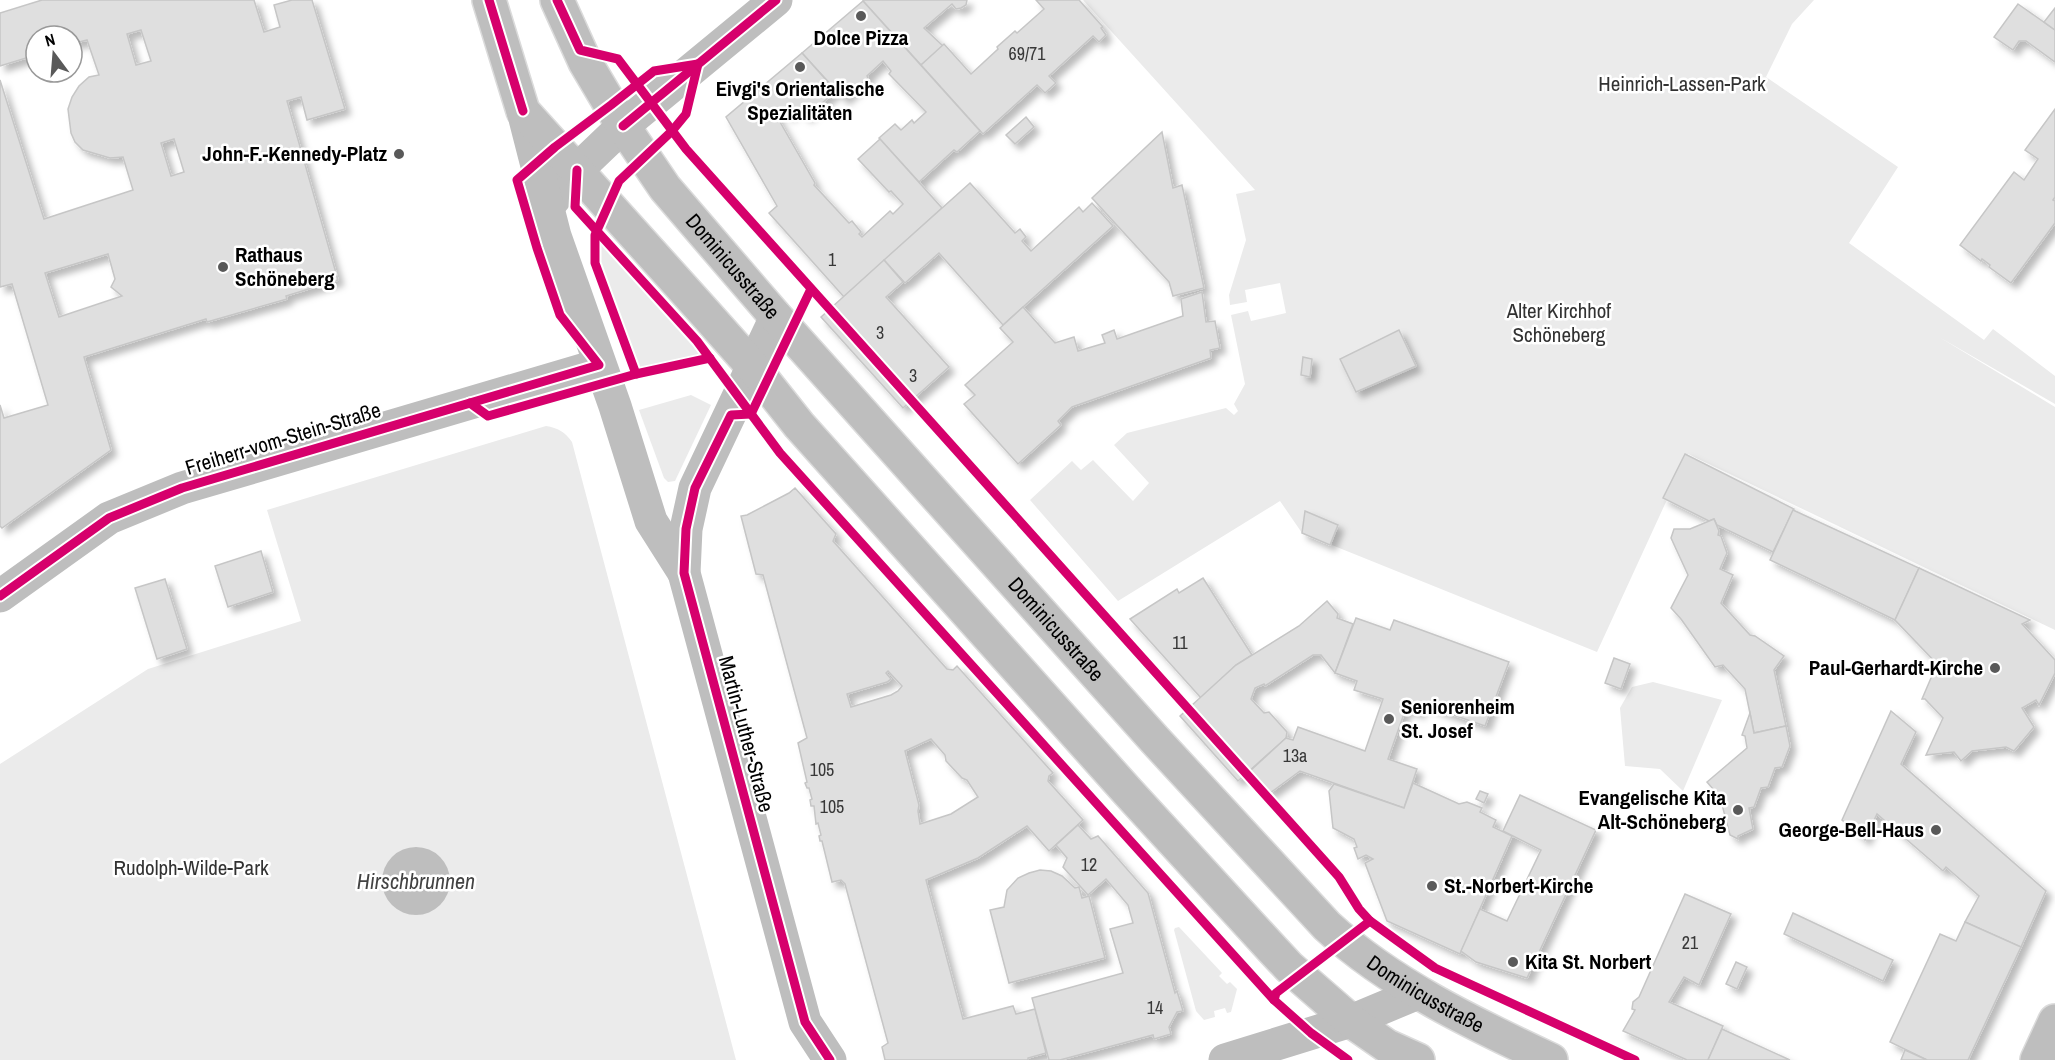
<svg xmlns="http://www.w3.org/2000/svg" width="2055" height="1060" viewBox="0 0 2055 1060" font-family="'Archivo Narrow',sans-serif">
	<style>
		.green { fill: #ebebeb }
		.water { fill: #bebebe }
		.building { fill: #dfdfdf; stroke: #c6c6c6; stroke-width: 1.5; fill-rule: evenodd; filter: url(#shadow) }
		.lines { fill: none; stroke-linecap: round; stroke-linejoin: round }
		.primary-casing { stroke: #dbdbdb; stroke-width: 36 }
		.minor { stroke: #bebebe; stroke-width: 33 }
		.tertiary { stroke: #bebebe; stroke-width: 33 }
		.primary { stroke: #bebebe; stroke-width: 33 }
		.cycleway-casing { stroke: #fff; stroke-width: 13 }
		.cycleway { stroke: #d6006c; stroke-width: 9 }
		.poi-dot { fill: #595959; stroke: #fff; stroke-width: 2 }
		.labels { text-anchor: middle; stroke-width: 5; stroke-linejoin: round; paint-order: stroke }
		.number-label { font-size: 18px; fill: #383838 }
		.poi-label { font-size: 21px; font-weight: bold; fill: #000; stroke: #fff; text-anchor: end }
		.park-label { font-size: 21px; fill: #323232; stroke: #fff }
		.street-label { font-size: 21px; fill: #000; stroke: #fff }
		.water-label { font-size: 22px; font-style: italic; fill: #434343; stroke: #fff }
	</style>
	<defs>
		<filter id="shadow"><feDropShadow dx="5.5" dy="5.5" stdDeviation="3" flood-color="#0004"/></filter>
	</defs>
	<rect width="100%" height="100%" fill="#fff"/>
	<g class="green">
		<path d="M1083,0H1814L1792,24L1766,77L1898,167L1849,243L1984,340L1993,329L2055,376V404L1939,337L2055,407V630L1688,454L1597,652L1302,533L1280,501L1118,601L1030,500L1072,461L1081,470L1093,460L1133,501L1149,483L1114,445L1127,433L1226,408L1234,415L1238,411L1234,404L1245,384L1231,315L1248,311L1251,321L1286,313L1280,283L1245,290L1247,302L1230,305L1229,295L1246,240L1236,194L1255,190Z"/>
		<path d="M597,237L695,346L703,354L637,369L599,268Z"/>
		<path d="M691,395L711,405L675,481L668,482L664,478L639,410Z"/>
		<path d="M546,426C558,428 565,432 572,442L736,1060H0V764L148,669L301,621L267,510Z"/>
		<path d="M1653,682L1722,700L1683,791L1660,769L1625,766L1620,708L1632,687Z"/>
		<path d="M1179,927L1222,973L1219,976L1227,984L1230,982L1237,989L1231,1012L1227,1013L1225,1008L1214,1011L1215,1017L1204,1020L1196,1011L1174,930L1175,928Z"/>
	</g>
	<circle class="water" cx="416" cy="881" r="34"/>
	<g class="building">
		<path d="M42,0H254L264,32L280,27L274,5L292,0H312L345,109L307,120L301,97L287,101L338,280L286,296L287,299L207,322L206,319L84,357L111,450L2,528L0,526V405L4,418L48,405L12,284L0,287V80L44,219L133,190L123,157L110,158L83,150L75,142L71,133L68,109L72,97L79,86L89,77L99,75L87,40L72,44V36H36V55L0,66V13ZM141,30L151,61L136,65L127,34ZM174,139L184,172L171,176L161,143ZM108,254L115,279L111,287L122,296L59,317L45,273Z"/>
		<path d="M864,0H967L966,5L961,8L956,9L952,4L924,28L943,46L921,65L863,1Z"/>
		<path d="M1036,0H1079L1103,27L1101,28L1106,35L1099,42L1093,36L1049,76L1056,83L1045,93L1037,85L983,134L921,65L944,44L971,74L998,49L997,47L1015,31L1017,33L1044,9Z"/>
		<path d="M863,1L980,131L957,152L954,150L919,182L879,138L895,124L901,130L912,120L914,123L926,112L889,74L891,71L883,61L867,76L868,78L844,99L802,53Z"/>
		<path d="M2018,4L2055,30V62L2026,41H2019L2013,50L1994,37Z"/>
		<path d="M2055,8V30L2044,22Z"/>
		<path d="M802,53L836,91L806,117L798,108L788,116L784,109L776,115L815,183L814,185L849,223L852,221L861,232L859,234L862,237L890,211L893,214L903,204L891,191L889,192L858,159L880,139L942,208L844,297L769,213L777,206L726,117Z"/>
		<path d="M2055,109V197L2053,200L2055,201V223L2011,283L1989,267L1990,265L1982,259L1981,261L1960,245L2014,172L2024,180L2038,159L2025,150Z"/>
		<path d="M1026,117L1034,127L1015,144L1006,135Z"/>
		<path d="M1162,132L1173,188L1182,185L1204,288L1173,296L1169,282L1092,198Z"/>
		<path d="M970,183L1015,233L1020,229L1026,237L1022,241L1031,251L1079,207L1083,212L1092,203L1113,226L1003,325L939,253L905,283L884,260Z"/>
		<path d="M884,260L903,282L886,297L949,367L903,408L821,317Z"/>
		<path d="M1202,292L1206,322L1215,321L1220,348L1210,350L1211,358L1072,407L1058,421L1061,425L1018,464L964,404L975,395L965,385L1013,342L1000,328L1023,307L1055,343L1074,337L1078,351L1105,343L1102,335L1114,330L1117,339L1183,316L1181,299Z"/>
		<path d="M1399,330L1416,366L1356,392L1340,359Z"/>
		<path d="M1303,357L1312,359L1310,377L1301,375Z"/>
		<path d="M1685,454L1794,509L1773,552L1717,525L1714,519L1709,521L1663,498Z"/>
		<path d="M795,488L836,534L833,541L947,669L953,670L957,666L1053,773L1049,776L1048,781L1083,820L1049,851L1027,826L978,858L926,880L963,1019L1013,1006L1016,1014L1035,1009L1046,1053L1028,1058V1060H885L882,1047L888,1043L845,884L841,880L832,882L822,841H820L819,836L821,835L818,823L816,824L814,806H811L810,800L812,799L809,788H807L805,783L807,782L798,743L807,738L763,575L756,574L741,516L747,515L789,493ZM888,671L902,686L898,691L891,695L851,707L847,694L887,682L891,679L886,673ZM931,739L945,755L946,761L962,778L967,780L978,797L951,814L920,824L918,811L919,805L905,751Z"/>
		<path d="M1793,510L1919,568L1895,620L1770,560Z"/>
		<path d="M1305,511L1338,525L1330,545L1302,533Z"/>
		<path d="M1714,519L1719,531L1718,535L1721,536L1727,553L1720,569L1733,575L1721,603L1750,635L1755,636L1784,656L1774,670L1786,726L1754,733L1745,689L1723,665L1715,667L1681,619L1671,608L1688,575L1671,538L1674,529H1690Z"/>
		<path d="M261,551L273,592L228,607L215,566Z"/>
		<path d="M1919,568L2030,620L2022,624L2055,660V673L2039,705L2036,700L2022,708L2034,727L2014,751L2006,747L1972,751L1961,761L1954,752L1926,755L1943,718L1925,699H1922L1937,664L1895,620Z"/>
		<path d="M1203,578L1252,655L1236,665L1201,698L1130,619L1177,589L1179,593Z"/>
		<path d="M165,579L187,649L157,659L135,588Z"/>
		<path d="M1327,601L1338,614L1337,618L1353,624L1335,673L1321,655H1313L1265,686L1264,684L1255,688L1251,699L1264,713L1269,712L1287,732L1286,738L1238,781L1180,716L1236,665L1299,626Z"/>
		<path d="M1356,618L1390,630L1394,620L1509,662L1485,726L1422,704L1419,713L1406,708L1388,759L1417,769L1404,808L1300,771L1270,793L1250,771L1286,738L1293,740L1298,727L1365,751L1383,699L1354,690L1357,681L1335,673Z"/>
		<path d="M1614,658L1630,664L1621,689L1605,683Z"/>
		<path d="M1891,711L1916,732L1901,764L2046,891L2021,947L1965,922L1979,896L1946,867L1943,871L1877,814L1865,840L1842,820Z"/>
		<path d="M1750,713L1754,733L1786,726L1790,746L1782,767L1775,768L1768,787L1761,788L1754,807L1749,808L1753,829L1738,836V839L1730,835L1720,797L1707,782L1747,748L1745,736L1742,735Z"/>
		<path d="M1413,783L1459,804L1467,802L1482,808L1480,812L1496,820L1493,827L1512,836L1460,954L1387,921L1365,863L1373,859L1366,855L1358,859L1354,848L1357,847L1354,839L1333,828L1329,791L1334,784L1404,808Z"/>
		<path d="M1480,791L1488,794L1484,803L1476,799Z"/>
		<path d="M1520,795L1596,830L1527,978L1476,962L1461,951L1480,909L1507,921L1541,850L1503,831Z"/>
		<path d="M1078,825L1091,839L1098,836L1148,893L1175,993L1177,991L1183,1011L1177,1012L1169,1027L1171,1034L1154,1039L1153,1035L1060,1060H1049L1032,998L1123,973L1110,929L1133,923L1128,905L1106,879L1088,895L1063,867L1067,858L1056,845Z"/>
		<path d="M1040,870L1051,871L1062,876L1075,888L1079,887L1082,898L1089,896L1105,958L1009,983L990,910L1004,907L1007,890L1018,878L1029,873Z"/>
		<path d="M1685,894L1731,914L1699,985L1684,977L1669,1002L1723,1026L1708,1060H1687L1623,1031L1635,1010L1632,1009L1633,1002L1639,997Z"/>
		<path d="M1793,913L1893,960L1883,981L1784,934Z"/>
		<path d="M1965,922L2021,947L1968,1060H1927L1890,1042L1940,934L1956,941Z"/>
		<path d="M1736,962L1747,967L1737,989L1726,984Z"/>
		<path d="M1722,1029L1790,1060H1708Z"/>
		<path d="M1905,1050L1927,1060H1901Z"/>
	</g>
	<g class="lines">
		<g class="primary-casing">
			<g id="primary">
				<path d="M489,0L523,111L705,313L753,367L799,425L1128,792L1274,951L1289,967L1351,1021L1387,1046L1418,1060"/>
				<path id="s1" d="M557,0L585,62L623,126L665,188L776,317L1155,740L1327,926C1390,984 1474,1024 1551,1060"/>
				<path d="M2037,1060L2055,1021"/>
			</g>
		</g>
		<g class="minor">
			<path d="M547,208L577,170L623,126L776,0"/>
			<path d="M0,596L109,518L182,488L599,365"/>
			<path d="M1225,1060L1351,1021L1418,993"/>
		</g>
		<g class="tertiary">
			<path d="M523,111L555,236L615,406L651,521L684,573"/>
			<path d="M776,317L695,488L686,529L684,573L805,1022L830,1060"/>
		</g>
		<use href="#primary" class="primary"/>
		<g class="cycleway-casing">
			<g id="cycleway">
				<path d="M489,0L523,111"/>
				<path d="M557,0L580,50L618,59L686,149L1339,877L1359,909L1370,921L1435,968L1635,1060"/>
				<path d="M623,126L776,0"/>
				<path d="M577,170L575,207L697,341L780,453L1274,1000L1311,1033L1348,1060"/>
				<path d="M811,289L751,414L731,415L695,488L686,529L684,573L805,1022L830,1060"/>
				<path d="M636,374L595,263V235L619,181L672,131L686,114L698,64"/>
				<path d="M470,403L488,416L636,374L710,358"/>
				<path d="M0,596L109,518L182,488L599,365L560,315L537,248L517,180L555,147L611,105L654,71L698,64"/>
				<path d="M1274,1000L1276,993L1370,921"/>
			</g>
		</g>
		<use href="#cycleway" class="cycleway"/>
	</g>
	<g class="poi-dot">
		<circle cx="861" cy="16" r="6"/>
		<circle cx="800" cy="67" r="6"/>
		<circle cx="399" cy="154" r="6"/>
		<circle cx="223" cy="267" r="6"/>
		<circle cx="1995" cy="668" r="6"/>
		<circle cx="1389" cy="719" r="6"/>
		<circle cx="1738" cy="810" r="6"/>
		<circle cx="1936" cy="830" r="6"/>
		<circle cx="1432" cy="886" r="6"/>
		<circle cx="1513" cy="962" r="6"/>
	</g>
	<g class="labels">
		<g class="number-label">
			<text x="1027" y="60">69/71</text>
			<text x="832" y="266">1</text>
			<text x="880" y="339">3</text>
			<text x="913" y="382">3</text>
			<text x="1180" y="649">11</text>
			<text x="1295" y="762">13a</text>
			<text x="822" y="776">105</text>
			<text x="832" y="813">105</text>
			<text x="1089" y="871">12</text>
			<text x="1690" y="949">21</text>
			<text x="1155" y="1014">14</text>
		</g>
		<g class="poi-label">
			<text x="861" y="45" text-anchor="middle">Dolce Pizza</text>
			<text x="800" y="96" text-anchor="middle">Eivgi's Orientalische<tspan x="800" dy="24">Spezialitäten</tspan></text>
			<text x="387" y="161">John-F.-Kennedy-Platz</text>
			<text x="235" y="262" text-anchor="start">Rathaus<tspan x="235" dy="24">Schöneberg</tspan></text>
			<text x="1983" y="675">Paul-Gerhardt-Kirche</text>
			<text x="1401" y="714" text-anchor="start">Seniorenheim<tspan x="1401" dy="24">St. Josef</tspan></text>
			<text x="1726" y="805">Evangelische Kita<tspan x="1726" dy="24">Alt-Schöneberg</tspan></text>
			<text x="1924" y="837">George-Bell-Haus</text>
			<text x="1444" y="893" text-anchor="start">St.-Norbert-Kirche</text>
			<text x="1525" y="969" text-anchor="start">Kita St. Norbert</text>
		</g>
		<g class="park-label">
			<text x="1682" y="91">Heinrich-Lassen-Park</text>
			<text x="1559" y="318">Alter Kirchhof<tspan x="1559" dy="24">Schöneberg</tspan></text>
			<text x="191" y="875">Rudolph-Wilde-Park</text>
		</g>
		<g class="street-label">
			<text dy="7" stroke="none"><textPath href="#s1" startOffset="321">Dominicusstraße</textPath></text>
			<text transform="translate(283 439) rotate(-17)" y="7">Freiherr-vom-Stein-Straße</text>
			<text dy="7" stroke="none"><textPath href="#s1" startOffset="807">Dominicusstraße</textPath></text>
			<text transform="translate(746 734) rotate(75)" y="7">Martin-Luther-Straße</text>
			<text dy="7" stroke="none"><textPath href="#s1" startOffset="1329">Dominicusstraße</textPath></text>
		</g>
		<g class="water-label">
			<text x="416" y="889">Hirschbrunnen</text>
		</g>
	</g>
	<g transform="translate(54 54) rotate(344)"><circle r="28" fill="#ffffff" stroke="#999999" stroke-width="1.5"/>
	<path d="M0-4.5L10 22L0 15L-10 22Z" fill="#595959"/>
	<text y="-9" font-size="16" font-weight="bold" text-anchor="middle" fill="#000000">N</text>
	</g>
</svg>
